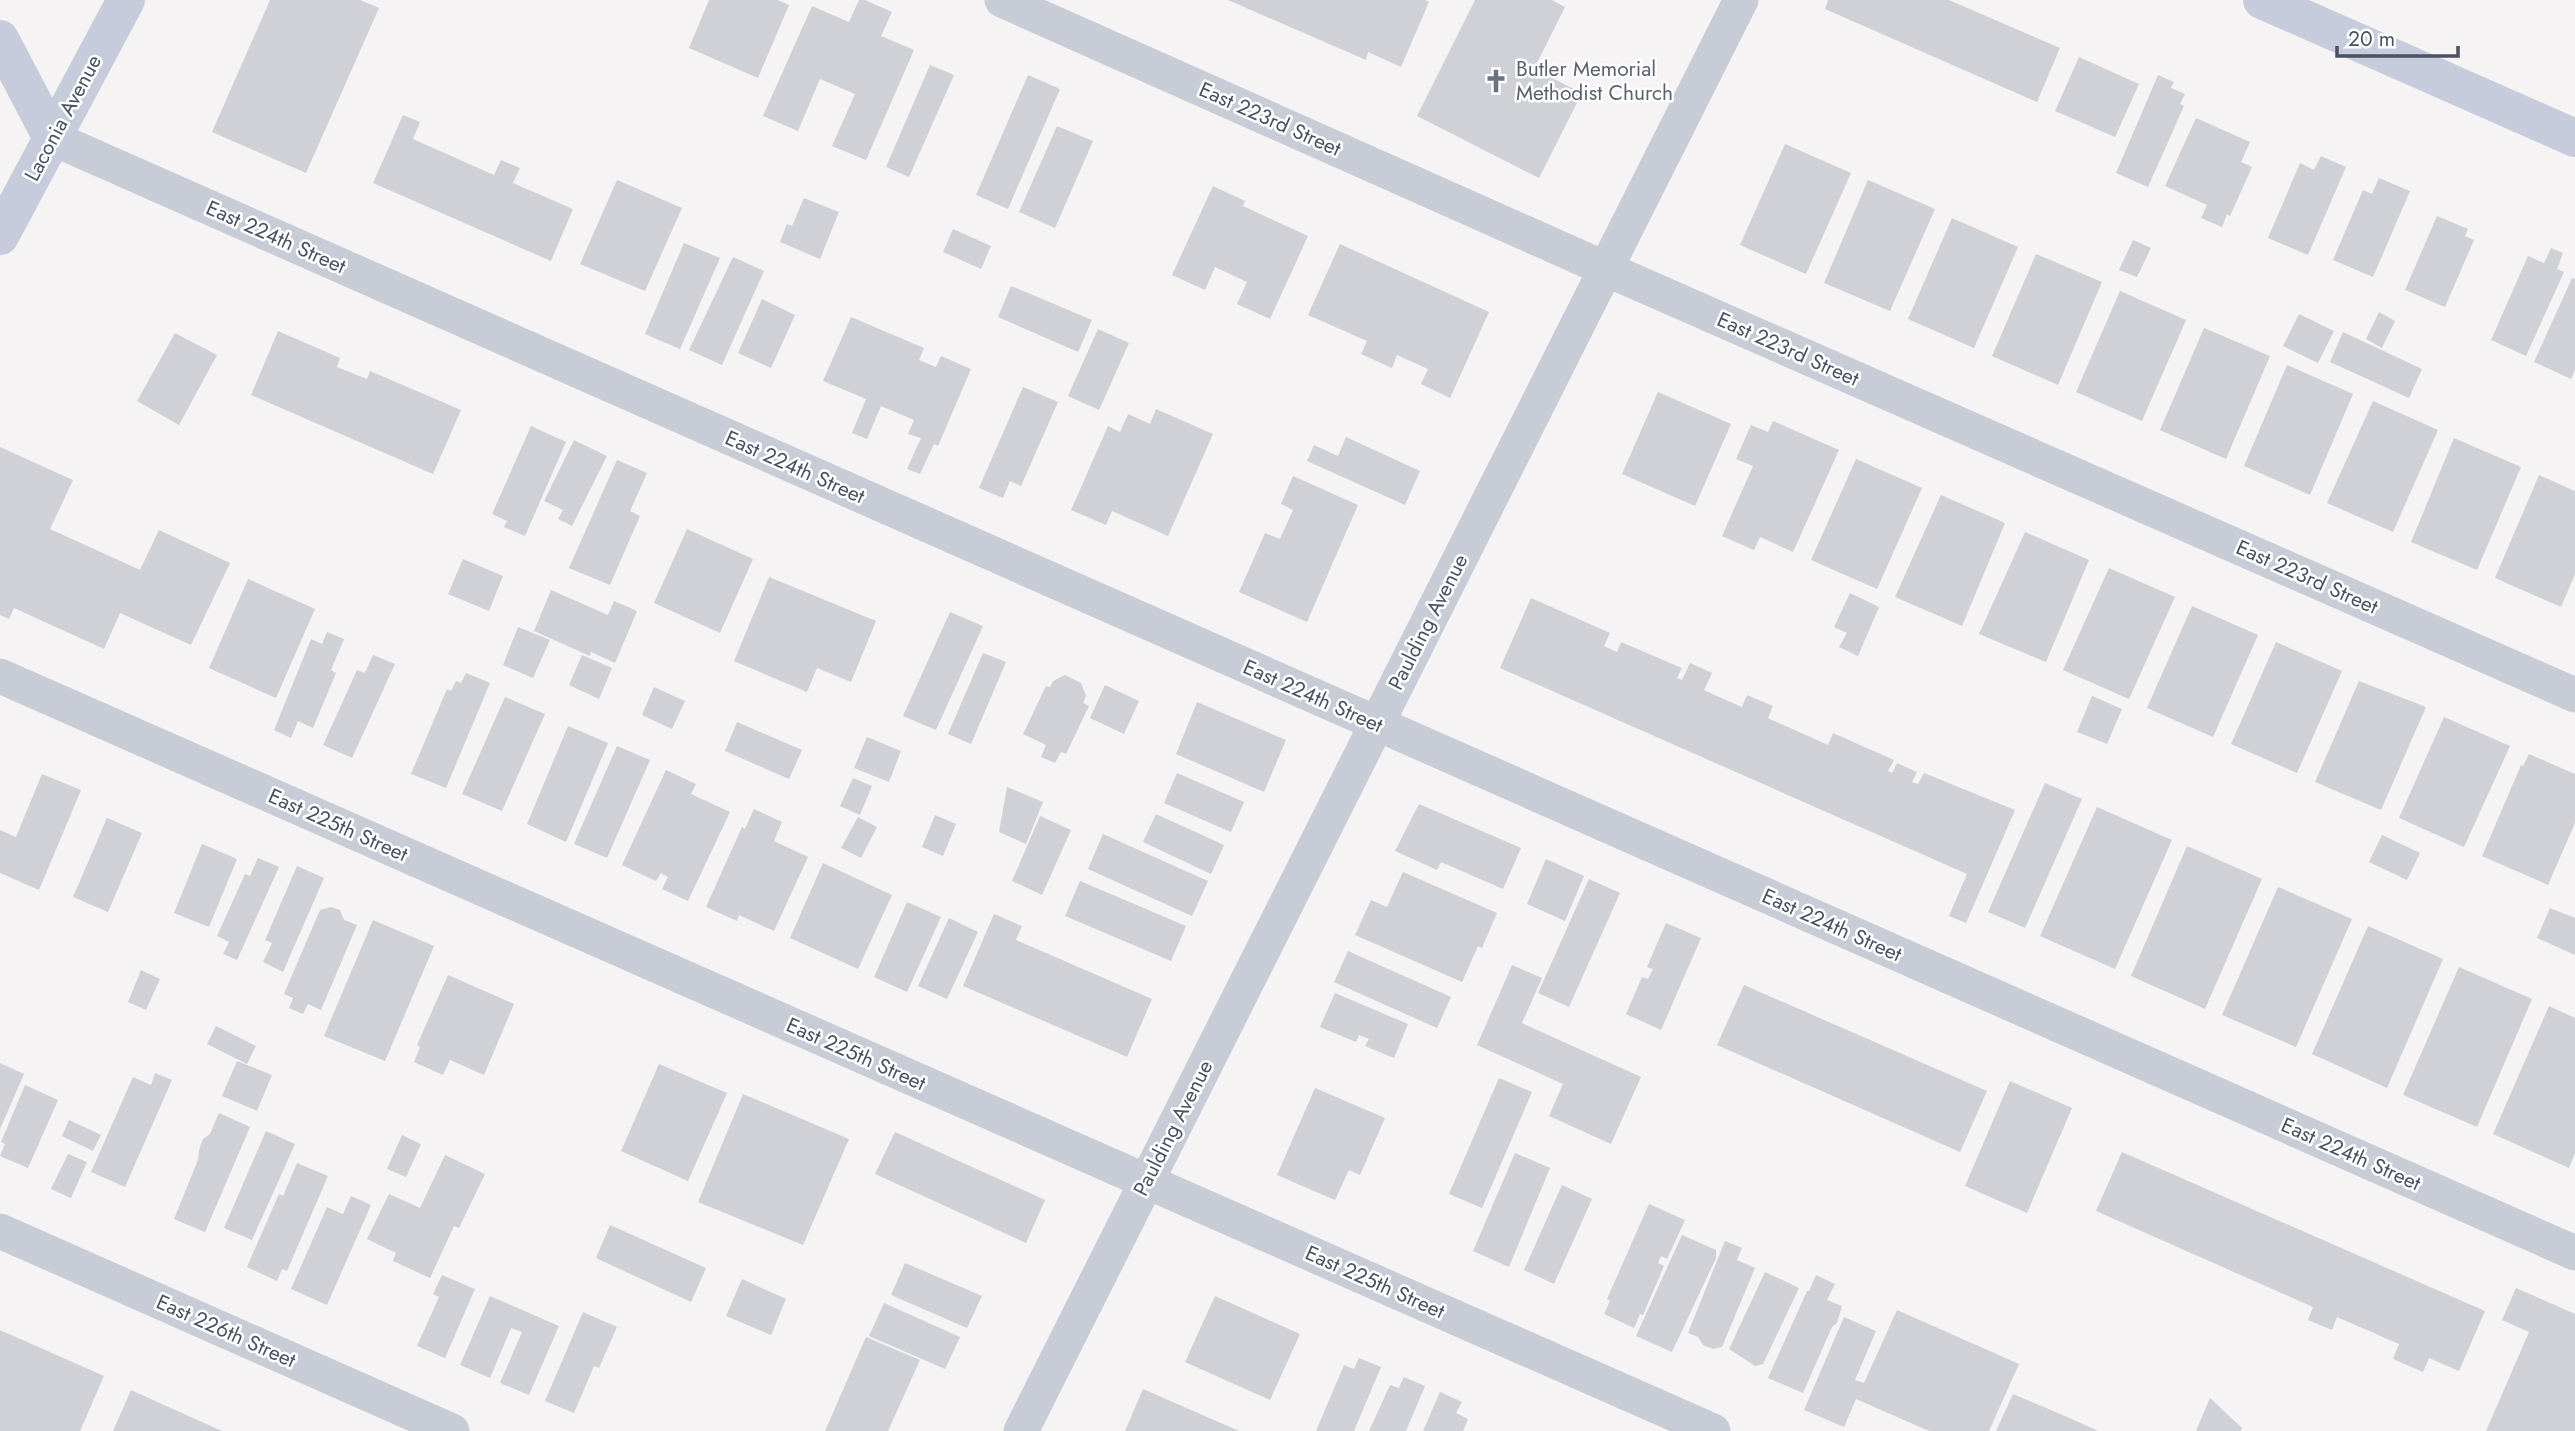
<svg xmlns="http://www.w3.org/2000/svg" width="2575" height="1431" viewBox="0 0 2575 1431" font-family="Jost,sans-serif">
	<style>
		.building { fill: #cfd1d7 }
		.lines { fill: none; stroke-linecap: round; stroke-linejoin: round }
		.street { stroke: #c7ccd7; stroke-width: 35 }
		.secondary { stroke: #c6ccdb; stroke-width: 38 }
		.labels { text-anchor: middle; stroke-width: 5; stroke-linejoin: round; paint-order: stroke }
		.worship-label { font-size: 21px; fill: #5b616d; stroke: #fff; text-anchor: start }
		.street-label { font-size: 21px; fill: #4a5261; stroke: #fff }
	</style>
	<rect width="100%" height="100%" fill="#f5f3f3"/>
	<g class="building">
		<path d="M270,0H360L379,8L306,173L212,132Z"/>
		<path d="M709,0H778L789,5L758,78L689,48Z"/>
		<path d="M859,0H865L892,12L881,36L914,50L866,160L832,146L855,94L820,79L798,131L763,116L812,6L849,22Z"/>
		<path d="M1228,0H1425L1429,2L1401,67L1368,52L1366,60Z"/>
		<path d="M1475,0H1552L1565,7L1534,69L1582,93L1539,178L1417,116Z"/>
		<path d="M1828,0H1949L2060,48L2037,102L1825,9Z"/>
		<path d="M2079,57L2139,84L2115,137L2055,111Z"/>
		<path d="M930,65L954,75L909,177L886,167Z"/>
		<path d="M1028,75L1060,89L1008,209L976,195Z"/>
		<path d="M2158,75L2174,82L2171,88L2185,94L2180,104L2184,106L2148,187L2116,173Z"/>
		<path d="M403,115L420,122L413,139L494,175L501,160L520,168L513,183L573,209L551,261L373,183Z"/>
		<path d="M2196,118L2250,142L2241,162L2252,167L2230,216L2227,214L2222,227L2201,218L2207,205L2165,186Z"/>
		<path d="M1057,126L1093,141L1055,228L1019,212Z"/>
		<path d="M1785,144L1851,173L1806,274L1740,245Z"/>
		<path d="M2321,156L2346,167L2308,255L2268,238L2300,163L2314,170Z"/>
		<path d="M2379,178L2410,191L2373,277L2333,260L2363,190L2372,194Z"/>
		<path d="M617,180L682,208L645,291L580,264Z"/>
		<path d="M1868,180L1935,209L1890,311L1824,283Z"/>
		<path d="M1213,186L1245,201L1243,206L1308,236L1270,319L1237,304L1247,282L1215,267L1205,290L1172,275Z"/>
		<path d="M804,198L839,212L820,259L780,242L787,224L792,226Z"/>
		<path d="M2437,216L2468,229L2465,236L2474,240L2445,307L2405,290Z"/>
		<path d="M1952,218L2018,247L1974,348L1908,319Z"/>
		<path d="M953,229L991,246L981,269L943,252Z"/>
		<path d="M2133,240L2151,248L2137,277L2119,270Z"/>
		<path d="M684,243L720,258L680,349L645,334Z"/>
		<path d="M1340,244L1489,312L1450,398L1421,384L1428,369L1397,355L1392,368L1361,354L1367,341L1308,315Z"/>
		<path d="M2551,248L2563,253L2557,269L2564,272L2526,356L2491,340L2528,256L2544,263Z"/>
		<path d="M2036,254L2102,282L2058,385L1992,356Z"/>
		<path d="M733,257L764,271L722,365L689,350Z"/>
		<path d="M2572,278L2575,279V370L2571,379L2534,362Z"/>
		<path d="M1011,286L1092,320L1078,352L998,317Z"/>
		<path d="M2120,291L2186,320L2142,421L2076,392Z"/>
		<path d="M762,299L795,315L771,368L738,353Z"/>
		<path d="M2379,312L2395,321L2382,348L2366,339Z"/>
		<path d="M2299,314L2334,331L2318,363L2283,346Z"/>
		<path d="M851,317L924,348L919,360L936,367L941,356L971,369L938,446L934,444L920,474L907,469L921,438L908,434L914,420L881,406L867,439L852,433L866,399L823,381Z"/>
		<path d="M2204,328L2270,356L2226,459L2160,430Z"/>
		<path d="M1098,329L1129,343L1099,410L1068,396Z"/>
		<path d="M278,331L340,358L337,367L367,379L370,371L461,410L433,474L251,395Z"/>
		<path d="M2343,332L2422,369L2409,398L2330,362Z"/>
		<path d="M175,333L217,355L179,425L137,401Z"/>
		<path d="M2287,365L2353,394L2310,495L2244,466Z"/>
		<path d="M1023,387L1058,402L1021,486L1010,481L1003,498L979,488Z"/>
		<path d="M1658,392L1731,424L1695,506L1622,474Z"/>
		<path d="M2373,401L2438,430L2393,532L2327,503Z"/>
		<path d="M1156,409L1213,434L1168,536L1112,511L1106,525L1071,510L1108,426L1120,432L1128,414L1150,424Z"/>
		<path d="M1773,421L1839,450L1793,552L1760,537L1754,550L1722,536L1753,466L1736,459L1751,425L1768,432Z"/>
		<path d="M531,426L566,442L525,536L504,527L507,521L492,514Z"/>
		<path d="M1346,437L1420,471L1405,505L1307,461L1314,445L1338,456Z"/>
		<path d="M2454,438L2521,467L2477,570L2411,542Z"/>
		<path d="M574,440L607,456L572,526L558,519L563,510L544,501Z"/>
		<path d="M0,447L73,480L50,529L140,570L159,530L230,563L191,645L120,613L104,649L14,608L9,619L0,615Z"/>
		<path d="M1856,459L1922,488L1877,589L1811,560Z"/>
		<path d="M617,460L647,473L630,511L640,516L610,585L569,568Z"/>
		<path d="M2539,475L2575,491V574L2561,607L2495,578Z"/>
		<path d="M1293,476L1358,505L1307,622L1239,592L1265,533L1280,539L1293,510L1281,504Z"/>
		<path d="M1941,495L2005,523L1962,626L1895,597Z"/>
		<path d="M687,529L753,559L720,633L654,603Z"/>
		<path d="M2025,532L2089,560L2046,662L1979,634Z"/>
		<path d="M463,559L503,576L489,611L448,594Z"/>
		<path d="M2109,568L2175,597L2129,699L2063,670Z"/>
		<path d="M769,577L876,621L851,682L817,668L807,692L734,661Z"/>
		<path d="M248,579L315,609L276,698L209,668Z"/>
		<path d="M551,590L608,615L614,601L637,611L615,663L591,652L590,656L534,631Z"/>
		<path d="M1850,593L1879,607L1858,656L1839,647L1847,633L1834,627Z"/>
		<path d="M1531,598L1610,633L1604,646L1617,652L1621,642L1682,668L1677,678L1682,680L1690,663L1712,673L1704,690L1708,692L1742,707L1747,695L1773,706L1768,718L1828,745L1833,733L1894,760L1888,771L1892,773L1897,763L1917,772L1912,782L1918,784L1924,773L2015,810L1966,923L1949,916L1967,874L1500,668Z"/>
		<path d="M2192,606L2258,635L2213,737L2147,708Z"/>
		<path d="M950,612L983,626L936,730L903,716Z"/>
		<path d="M518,627L550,640L533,678L503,665Z"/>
		<path d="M327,632L344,639L331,670L336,673L313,728L298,721L291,738L274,730L311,639L322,644Z"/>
		<path d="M2276,642L2342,671L2297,773L2231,744Z"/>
		<path d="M983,653L1006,662L971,744L948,734Z"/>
		<path d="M373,655L395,664L352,758L323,745L357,670L365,673Z"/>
		<path d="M582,655L612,668L599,699L569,685Z"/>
		<path d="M466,673L490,683L446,788L411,774L447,689L451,691L456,681L461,683Z"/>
		<path d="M1065,675L1081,683L1086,696L1083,703L1089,706L1066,754L1061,752L1055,763L1041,757L1046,745L1023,734L1046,686L1050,687L1053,681Z"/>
		<path d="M2359,681L2426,707L2381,810L2315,782Z"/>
		<path d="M1105,685L1139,701L1124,734L1090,718Z"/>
		<path d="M654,687L685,701L672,729L642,715Z"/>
		<path d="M2092,696L2122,709L2107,744L2077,732Z"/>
		<path d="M505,697L545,714L502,811L462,794Z"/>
		<path d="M1197,702L1286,740L1264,792L1176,754Z"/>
		<path d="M2444,717L2510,746L2464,847L2399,818Z"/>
		<path d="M737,722L802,750L789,779L725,751Z"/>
		<path d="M568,726L608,743L566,842L527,824Z"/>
		<path d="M867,737L901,751L889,782L854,768Z"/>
		<path d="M617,746L650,760L607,858L574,844Z"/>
		<path d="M2529,754L2575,774V823L2548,885L2482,856L2521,765L2523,766Z"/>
		<path d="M666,770L696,784L691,794L730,812L688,901L662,889L668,877L661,873L656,881L622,865Z"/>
		<path d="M1177,773L1244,802L1231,832L1164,803Z"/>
		<path d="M42,774L81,790L39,890L0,873V830L16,837Z"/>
		<path d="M853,778L872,786L860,815L840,806Z"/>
		<path d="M2045,783L2082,799L2025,928L1988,912Z"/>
		<path d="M1007,787L1043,802L1026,844L999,832Z"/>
		<path d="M1419,804L1521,848L1503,889L1441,862L1437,870L1395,851Z"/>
		<path d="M2097,807L2172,840L2115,969L2040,936Z"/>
		<path d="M754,809L782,822L774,841L808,857L774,931L739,915L737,921L706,907L742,827L745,829Z"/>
		<path d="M1156,814L1224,845L1211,874L1143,842Z"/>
		<path d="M935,815L956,824L943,856L922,847Z"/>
		<path d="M1040,816L1071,830L1042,895L1012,881Z"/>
		<path d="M858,817L877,827L861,858L841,848Z"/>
		<path d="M107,818L142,833L108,912L73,897Z"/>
		<path d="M1103,834L1208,881L1192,916L1088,869Z"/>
		<path d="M2382,835L2420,853L2407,880L2369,862Z"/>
		<path d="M202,844L237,859L209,927L174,913Z"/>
		<path d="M2187,846L2262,879L2205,1009L2131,976Z"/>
		<path d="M258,858L279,867L237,960L223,954L229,942L217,936L245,874L250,876Z"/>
		<path d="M1546,859L1584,876L1565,921L1527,904Z"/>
		<path d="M823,863L892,895L858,969L790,938Z"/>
		<path d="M297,866L324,878L283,972L263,962L272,943L265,940Z"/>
		<path d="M1403,872L1497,913L1482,948L1478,946L1462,982L1355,935L1371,900L1387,907Z"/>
		<path d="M1589,879L1620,893L1569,1007L1538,993Z"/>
		<path d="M1080,881L1186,926L1171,961L1065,916Z"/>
		<path d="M2278,887L2352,919L2296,1047L2222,1015Z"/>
		<path d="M907,902L941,917L907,992L874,977Z"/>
		<path d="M331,907L340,910L344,920L357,925L321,1010L308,1004L303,1014L289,1008L293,998L284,994L320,910Z"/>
		<path d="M2550,908L2575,918V955L2537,938Z"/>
		<path d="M994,914L1022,926L1016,940L1152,999L1127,1057L963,986Z"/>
		<path d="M949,918L978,932L947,999L918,986Z"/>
		<path d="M373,920L434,946L385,1061L324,1036Z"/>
		<path d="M1666,923L1701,938L1661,1030L1626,1014L1642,977L1648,979L1653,969L1647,967Z"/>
		<path d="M2368,926L2443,959L2387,1088L2312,1054Z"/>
		<path d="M1348,951L1451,997L1437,1028L1334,982Z"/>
		<path d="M1512,965L1542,978L1522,1023L1641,1077L1611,1144L1549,1116L1563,1084L1477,1045Z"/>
		<path d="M2459,967L2532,999L2477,1127L2403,1095Z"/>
		<path d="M141,970L160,979L146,1010L128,1002Z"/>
		<path d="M448,975L514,1004L484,1075L450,1060L443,1075L414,1062L420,1047L417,1045Z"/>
		<path d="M1744,985L1987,1091L1960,1152L1717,1045Z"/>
		<path d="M1335,993L1408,1024L1394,1058L1365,1046L1369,1039L1359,1035L1356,1042L1320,1027Z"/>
		<path d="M2549,1006L2575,1018V1153L2569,1168L2493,1134Z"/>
		<path d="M216,1026L256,1046L247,1064L207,1044Z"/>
		<path d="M237,1061L272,1075L257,1111L222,1096Z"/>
		<path d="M0,1063L24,1074L0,1129Z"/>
		<path d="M659,1064L727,1093L688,1181L621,1151Z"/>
		<path d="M155,1073L172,1080L125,1187L91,1172L133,1077L151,1085Z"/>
		<path d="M1499,1078L1532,1092L1482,1208L1449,1194Z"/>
		<path d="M2010,1081L2072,1108L2027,1213L1965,1186Z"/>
		<path d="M25,1085L58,1100L28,1168L0,1156L5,1144L1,1142Z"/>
		<path d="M1315,1088L1385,1118L1360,1175L1349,1170L1335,1200L1277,1175Z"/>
		<path d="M743,1094L849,1139L803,1245L698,1202Z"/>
		<path d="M219,1113L250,1127L205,1232L174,1219L198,1160L199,1150L203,1139L210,1134Z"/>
		<path d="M69,1120L101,1135L93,1151L62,1136Z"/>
		<path d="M266,1131L295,1144L252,1240L224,1228Z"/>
		<path d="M895,1132L1045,1200L1026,1243L875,1174Z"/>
		<path d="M402,1135L421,1144L406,1177L387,1169Z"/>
		<path d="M2122,1152L2485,1311L2459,1371L2429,1358L2423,1372L2393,1359L2399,1344L2337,1317L2332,1330L2308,1320L2313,1307L2096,1211Z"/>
		<path d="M1515,1153L1550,1168L1509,1267L1473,1251Z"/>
		<path d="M68,1154L87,1162L71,1198L51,1189Z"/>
		<path d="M445,1155L485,1174L459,1228L454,1226L430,1278L393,1261L396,1253L367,1239L389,1194L420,1208Z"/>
		<path d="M297,1163L328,1176L287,1271L282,1269L277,1281L247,1267L279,1194L283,1196Z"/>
		<path d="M1562,1185L1592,1199L1554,1284L1524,1270Z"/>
		<path d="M351,1196L371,1205L327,1305L291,1289L327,1207L343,1214Z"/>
		<path d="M1649,1204L1685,1220L1667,1259L1661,1256L1658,1263L1664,1266L1643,1315L1640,1314L1634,1328L1604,1314L1610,1301L1607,1299Z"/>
		<path d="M610,1225L706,1268L691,1302L596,1258Z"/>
		<path d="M1682,1235L1716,1250V1258L1672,1352L1636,1336Z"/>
		<path d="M1725,1241L1742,1248L1737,1260L1755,1268L1722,1347L1713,1349L1703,1345L1698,1337L1688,1333Z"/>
		<path d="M905,1263L982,1296L967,1328L891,1295Z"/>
		<path d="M1765,1272L1799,1288L1763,1364L1755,1366L1729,1349Z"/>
		<path d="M442,1275L475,1289L445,1358L417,1346L439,1297L433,1294Z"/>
		<path d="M1816,1275L1835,1284L1827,1300L1842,1306L1837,1323L1832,1327L1803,1393L1768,1378L1807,1291H1809Z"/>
		<path d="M742,1279L786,1299L771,1335L726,1316Z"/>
		<path d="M2516,1288L2575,1314V1431H2486L2529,1332L2502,1320Z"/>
		<path d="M490,1296L559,1326L529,1395L500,1383L522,1332L511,1328L490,1378L460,1365Z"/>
		<path d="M1215,1296L1300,1334L1270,1400L1185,1362Z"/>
		<path d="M884,1303L960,1337L945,1369L869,1336Z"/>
		<path d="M1897,1310L2019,1364L1989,1431H1929L1856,1399L1844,1427L1804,1410L1844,1317L1876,1331L1855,1380L1864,1383Z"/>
		<path d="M583,1312L617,1327L599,1368L594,1366L574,1413L545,1401Z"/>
		<path d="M0,1330L104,1376L80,1431H0Z"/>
		<path d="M866,1337L920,1360L888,1431H825Z"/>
		<path d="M1359,1358L1381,1367L1354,1431H1316L1344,1365L1354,1369Z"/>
		<path d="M1404,1377L1425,1386L1406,1431H1369L1390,1385L1399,1388Z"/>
		<path d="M1143,1389L1239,1431H1125Z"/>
		<path d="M131,1390L164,1405L222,1431H113Z"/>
		<path d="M1440,1392L1462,1402L1456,1413L1468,1419L1463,1431H1423Z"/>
		<path d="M2013,1394L2074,1420L2098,1431H1996Z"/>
		<path d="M2210,1398L2242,1428L2241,1431H2196Z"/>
	</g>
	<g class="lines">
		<g class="street">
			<path d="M1002,0L1606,269L2575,695"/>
			<path d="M52,138L2575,1253"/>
			<path d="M0,676L1713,1431"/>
			<path d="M0,1231L452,1431"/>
			<path d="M1021,1431L1741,0"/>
		</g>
		<g class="secondary">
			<path d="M2262,0L2575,138"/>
			<path d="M0,39L52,138"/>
			<path d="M0,236L126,0"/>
		</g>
	</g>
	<defs>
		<g id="church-bare" transform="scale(1.89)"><path d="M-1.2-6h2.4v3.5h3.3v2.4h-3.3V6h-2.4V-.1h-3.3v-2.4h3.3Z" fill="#6b7280" stroke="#fff" stroke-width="2.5" paint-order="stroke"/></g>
	</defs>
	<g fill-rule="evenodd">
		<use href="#church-bare" x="1496" y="81"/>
	</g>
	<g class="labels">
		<g class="worship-label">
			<text x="1516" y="76">Butler Memorial<tspan x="1516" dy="24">Methodist Church</tspan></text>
		</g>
		<g class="street-label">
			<text transform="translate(63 118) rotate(-62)" y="7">Laconia Avenue</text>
			<text transform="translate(1270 119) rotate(24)" y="7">East 223rd Street</text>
			<text transform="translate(276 237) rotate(24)" y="7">East 224th Street</text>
			<text transform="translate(1788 349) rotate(24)" y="7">East 223rd Street</text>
			<text transform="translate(795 467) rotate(24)" y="7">East 224th Street</text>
			<text transform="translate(2307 577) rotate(24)" y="7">East 223rd Street</text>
			<text transform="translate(1428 622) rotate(-63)" y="7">Paulding Avenue</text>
			<text transform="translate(1313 696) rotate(24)" y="7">East 224th Street</text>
			<text transform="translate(338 825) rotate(24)" y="7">East 225th Street</text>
			<text transform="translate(1832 925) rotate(24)" y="7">East 224th Street</text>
			<text transform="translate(856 1054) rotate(24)" y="7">East 225th Street</text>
			<text transform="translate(1173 1128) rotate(-63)" y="7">Paulding Avenue</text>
			<text transform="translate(2351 1154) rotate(24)" y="7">East 224th Street</text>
			<text transform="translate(1375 1282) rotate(24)" y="7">East 225th Street</text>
			<text transform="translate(226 1331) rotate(24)" y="7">East 226th Street</text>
		</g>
	</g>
	<path d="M2337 46v10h121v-10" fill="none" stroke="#4a5261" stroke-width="3.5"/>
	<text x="2348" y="46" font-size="21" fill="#4a5261" stroke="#ffffff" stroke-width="5" paint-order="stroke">20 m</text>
</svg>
